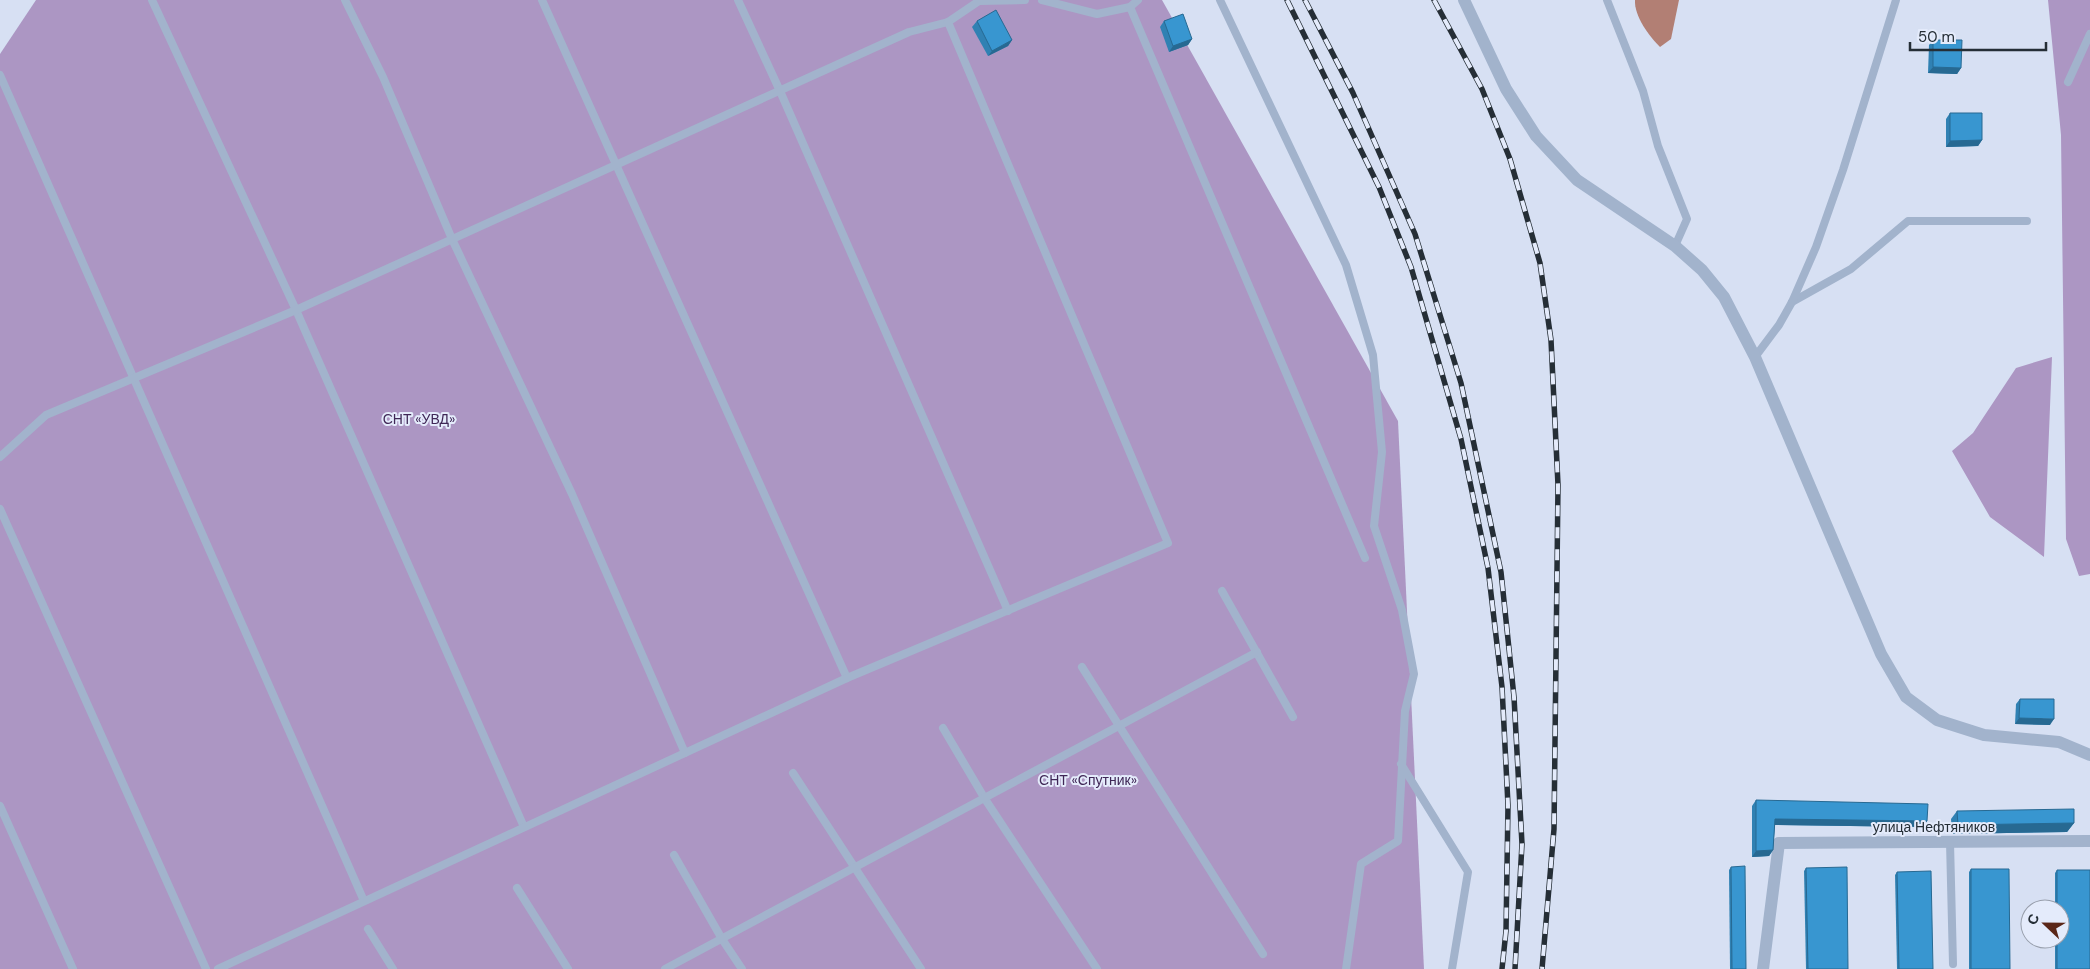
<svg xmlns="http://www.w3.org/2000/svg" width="2090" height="969" viewBox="0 0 2090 969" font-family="'DM Sans',sans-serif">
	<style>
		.green { fill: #ac96c3 }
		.water { fill: #b27f74 }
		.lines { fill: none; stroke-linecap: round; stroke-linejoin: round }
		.service { stroke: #a2b3cc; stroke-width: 8 }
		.minor { stroke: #a2b3cc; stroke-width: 12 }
		.rail-casing { stroke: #252e36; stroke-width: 5.5 }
		.rail { stroke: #e4ebfb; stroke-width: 4; stroke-dasharray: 11; stroke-linecap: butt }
		.wall { fill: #3081b3 }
		.shaded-wall { fill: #276992 }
		.building { fill: #3896d0; stroke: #276992 }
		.labels { text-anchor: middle; stroke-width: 4; stroke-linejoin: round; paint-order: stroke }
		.park-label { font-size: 14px; fill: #3f2756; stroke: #e4ebfb }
		.street-label { font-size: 14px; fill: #252e36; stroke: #e4ebfb }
	</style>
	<rect width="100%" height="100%" fill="#d7e0f3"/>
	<g class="green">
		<path d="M36,0H1162L1398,421L1424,969H0V54Z"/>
		<path d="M2048,0H2090V574L2079,576L2066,539L2061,135Z"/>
		<path d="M2052,357L2044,557L1990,517L1952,451L1973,433L2016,368Z"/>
	</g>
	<path class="water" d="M1635,0H1679L1671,39L1660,47C1649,36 1634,16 1635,0Z"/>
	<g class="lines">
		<g class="service">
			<path d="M152,0L296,310L524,827"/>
			<path d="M345,0L383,77L452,239L572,494L685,753"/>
			<path d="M542,0L847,678"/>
			<path d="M738,0L780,91L1008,611"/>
			<path d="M1042,0L1097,14L1130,7L1138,0"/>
			<path d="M1220,0L1346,265L1373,355L1382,452L1374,526L1402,610L1414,674L1405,711L1398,841L1361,864L1346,969"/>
			<path d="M1607,0L1643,91L1658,146L1687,219L1675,246"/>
			<path d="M1130,7L1365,558"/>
			<path d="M0,75L364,901"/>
			<path d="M2068,82L2090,34"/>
			<path d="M1792,302L1851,269L1908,221H2027"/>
			<path d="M1755,357L1779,325L1792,302L1816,247L1843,170L1896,0"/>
			<path d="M0,457L46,415L296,310L909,32L948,22L979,1L1025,0"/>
			<path d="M0,509L206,969"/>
			<path d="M1222,591L1293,717"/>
			<path d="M1082,667L1263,954"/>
			<path d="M943,728L985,799L1097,969"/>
			<path d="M1401,764L1468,872L1452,969"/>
			<path d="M793,773L921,969"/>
			<path d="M0,806L73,969"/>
			<path d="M1950,842L1953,964"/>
			<path d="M674,855L722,939L742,969"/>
			<path d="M517,888L568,969"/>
			<path d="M368,929L393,969"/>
			<path d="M218,969L847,678L1168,543L948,22"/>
			<path d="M665,969L1257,652"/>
		</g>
		<g class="minor">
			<path d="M1464,0L1506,89L1536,136L1577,180L1675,246L1702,270L1724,297L1755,357L1881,654L1906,697L1937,720L1984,735L2059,742L2090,755"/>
			<path d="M1763,969L1779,843L2090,841"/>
		</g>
		<g class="rail-casing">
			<g id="rail">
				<path d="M1287,0L1379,187L1411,267L1461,439L1488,568L1502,687L1508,805L1506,931L1502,969"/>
				<path d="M1305,0L1353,93L1415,234L1461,383L1501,572L1514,697L1522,844L1515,969"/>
				<path d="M1434,0L1482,89L1510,159L1540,263L1551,340L1558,485L1554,829L1542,969"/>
			</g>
		</g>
		<use href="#rail" class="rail"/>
	</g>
	<g class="wall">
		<path d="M977,21L1012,40L1008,46L988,56L972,27Z"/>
		<path d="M1164,21L1192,39L1188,45L1169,52L1160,27Z"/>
		<path d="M1933,40L1961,68L1957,74L1928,73L1929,45Z"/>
		<path d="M1950,113L1982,140L1978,146L1946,147V119Z"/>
		<path d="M2020,699L2050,725L2015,724L2016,704Z"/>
		<path d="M1756,800L1927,821L1923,827L1775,825L1773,850L1769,856L1752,857V806Z"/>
		<path d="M1957,811L2074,823L2067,832L1952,834L1951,819Z"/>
		<path d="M1731,867L1746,969H1730L1729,870Z"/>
		<path d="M1806,868L1848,969H1806L1804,871Z"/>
		<path d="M1971,869L2010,969H1969V872Z"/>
		<path d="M2057,870L2090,969H2055V939H2060V909H2055V873Z"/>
		<path d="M1897,872L1933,969H1897L1895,875Z"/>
	</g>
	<g class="shaded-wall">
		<path d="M1192,39L1188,45L1169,52L1173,46Z"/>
		<path d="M1012,40L1008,46L988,56L992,51Z"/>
		<path d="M1933,67L1961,68L1957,74L1928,73Z"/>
		<path d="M1982,140L1978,146L1946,147L1950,141Z"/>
		<path d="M2019,718L2054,719L2050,725L2015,724Z"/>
		<path d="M1775,819L1927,821L1923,827L1771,825Z"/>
		<path d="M2074,823L2067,832L1952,834L1958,825Z"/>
		<path d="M1773,850L1769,856L1752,857L1756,851Z"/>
	</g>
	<g class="building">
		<path d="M996,10L1012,40L992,51L977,21Z"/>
		<path d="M1183,14L1192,39L1173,46L1164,21Z"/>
		<path d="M1933,40H1962L1961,68L1933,67Z"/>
		<path d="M1950,113H1982V140L1950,141Z"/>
		<path d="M2020,699H2054V719L2019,718Z"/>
		<path d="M1756,800L1928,804L1927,821L1775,819L1773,850L1756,851Z"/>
		<path d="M2074,809V823L1958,825L1957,811Z"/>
		<path d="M1745,866L1746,969H1732L1731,867Z"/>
		<path d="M1847,867L1848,969H1808L1806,868Z"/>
		<path d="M1971,869H2009L2010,969H1971Z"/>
		<path d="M2057,870H2090V969H2057V939H2060V909H2057Z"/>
		<path d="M1931,871L1933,969H1899L1897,872Z"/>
	</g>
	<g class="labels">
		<g class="park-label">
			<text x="419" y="424">СНТ «УВД»</text>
			<text x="1088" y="785">СНТ «Спутник»</text>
		</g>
		<g class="street-label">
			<text x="1934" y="832">улица Нефтяников</text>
		</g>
	</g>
	<g transform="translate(2045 924) rotate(292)"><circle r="24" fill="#e4ebfb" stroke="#989fac"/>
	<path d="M0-4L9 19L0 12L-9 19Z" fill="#5a2618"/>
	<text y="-8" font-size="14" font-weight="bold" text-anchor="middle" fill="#252e36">С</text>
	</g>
	<path d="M1910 42v8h136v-8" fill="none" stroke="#252e36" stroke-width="2.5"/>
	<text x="1918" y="42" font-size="15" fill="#252e36" stroke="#e4ebfb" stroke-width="4" paint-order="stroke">50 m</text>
</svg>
